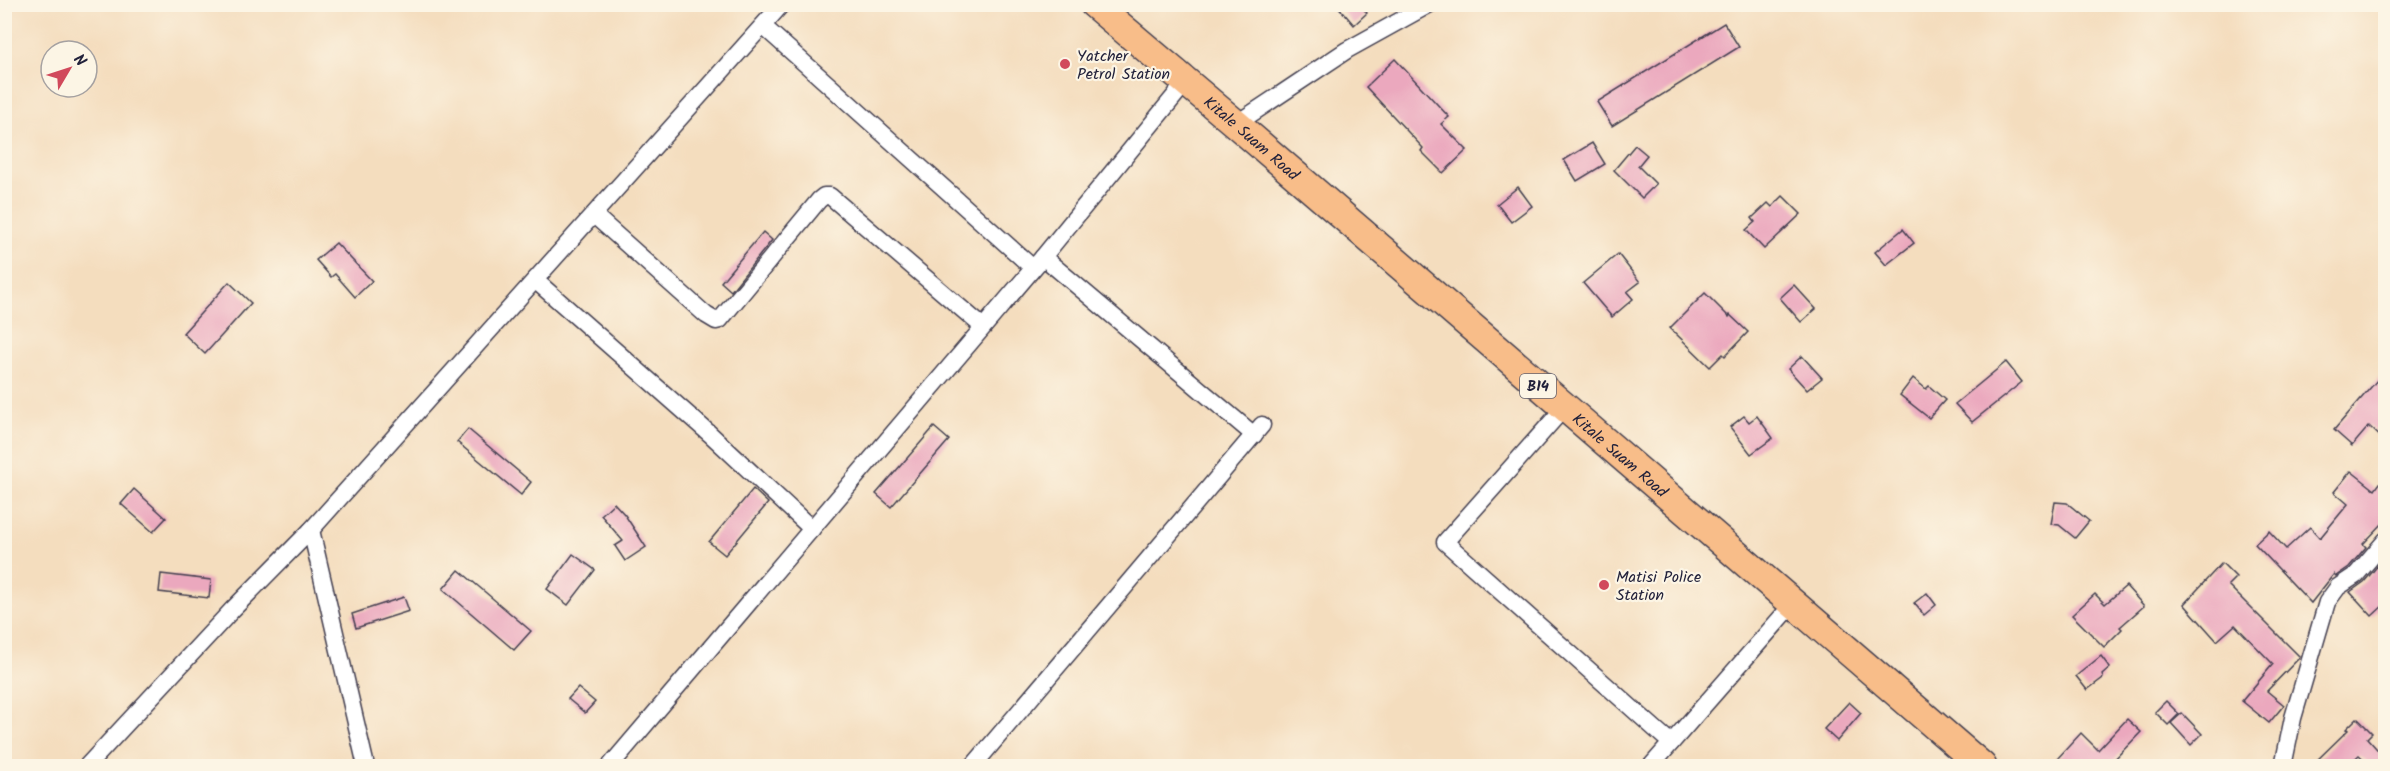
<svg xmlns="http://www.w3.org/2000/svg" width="2390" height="771" viewBox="0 0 2390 771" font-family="Kalam,sans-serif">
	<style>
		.building { fill: #eba8be }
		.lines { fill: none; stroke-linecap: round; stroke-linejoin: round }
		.minor-casing { stroke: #423e4f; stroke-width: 19 }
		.trunk-casing { stroke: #423e4f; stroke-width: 31 }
		.minor { stroke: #fff; stroke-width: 16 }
		.trunk { stroke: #f8bd89; stroke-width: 28 }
		.poi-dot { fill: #d1495b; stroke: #fcf5e5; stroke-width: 2 }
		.labels { text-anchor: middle; stroke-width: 4.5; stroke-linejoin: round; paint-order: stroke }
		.shield { fill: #fcf5e5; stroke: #63616e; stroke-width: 1.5 }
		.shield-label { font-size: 15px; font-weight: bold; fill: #22223b }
		.poi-label { font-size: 16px; fill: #22223b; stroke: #fcf5e5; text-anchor: start }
		.street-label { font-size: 16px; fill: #22223b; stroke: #fcf5e5 }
	</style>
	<rect width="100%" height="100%" fill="#fcf5e5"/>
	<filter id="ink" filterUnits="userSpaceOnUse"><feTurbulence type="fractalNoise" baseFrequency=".0167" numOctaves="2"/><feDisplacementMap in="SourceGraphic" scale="12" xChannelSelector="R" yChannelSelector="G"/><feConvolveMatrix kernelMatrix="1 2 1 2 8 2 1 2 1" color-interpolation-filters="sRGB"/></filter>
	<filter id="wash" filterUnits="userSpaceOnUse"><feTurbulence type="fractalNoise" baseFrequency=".008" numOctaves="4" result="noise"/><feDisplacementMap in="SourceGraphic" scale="24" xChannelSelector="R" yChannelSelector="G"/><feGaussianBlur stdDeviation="1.35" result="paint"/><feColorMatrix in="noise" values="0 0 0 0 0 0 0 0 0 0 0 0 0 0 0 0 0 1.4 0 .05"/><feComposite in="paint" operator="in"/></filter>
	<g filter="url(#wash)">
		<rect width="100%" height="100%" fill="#f4ddbe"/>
		<g id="blocks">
			<g class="building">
				<path d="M1336,4H1359L1367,13L1354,25Z"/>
				<path d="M1724,23L1739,47L1612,126L1597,102Z"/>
				<path d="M1395,59L1449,117L1441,124L1467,150L1443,173L1421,151L1423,148L1366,87Z"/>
				<path d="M1592,143L1605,164L1577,181L1564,160Z"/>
				<path d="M1635,145L1647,155L1638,166L1656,184L1642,198L1614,170Z"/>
				<path d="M1518,187L1532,206L1511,222L1497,204Z"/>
				<path d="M1783,196L1801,214L1764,249L1746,230L1755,222L1752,218L1768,203L1772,207Z"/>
				<path d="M1903,229L1914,243L1886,265L1875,252Z"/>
				<path d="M763,232L772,240L731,291L721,282Z"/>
				<path d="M336,243L372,281L355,297L335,274L331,277L316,260Z"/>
				<path d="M1618,254L1640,282L1627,292L1633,299L1612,317L1583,283Z"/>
				<path d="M229,282L251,303L205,354L183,333Z"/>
				<path d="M1794,285L1816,309L1801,322L1780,298Z"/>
				<path d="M1705,293L1729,317L1730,315L1748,332L1725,356L1723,354L1710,367L1670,328Z"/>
				<path d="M1802,356L1822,378L1807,390L1788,369Z"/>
				<path d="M2006,362L2022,382L1972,422L1955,404Z"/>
				<path d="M2385,371V441L2369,426L2352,446L2334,430Z"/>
				<path d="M1913,378L1926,389L1929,386L1945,400L1929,418L1900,395Z"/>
				<path d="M1744,416L1749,422L1757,416L1773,438L1751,454L1730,427Z"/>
				<path d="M934,427L949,440L891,507L876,494Z"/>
				<path d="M468,429L531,482L521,495L457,442Z"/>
				<path d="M2351,471L2375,490L2385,476V521L2363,544L2366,547L2349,567L2336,576L2334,574L2311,603L2255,544L2269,531L2286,549L2310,527L2320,538L2348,504L2334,492Z"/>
				<path d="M134,489L166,518L153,532L121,504Z"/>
				<path d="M753,489L768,503L725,555L709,542Z"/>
				<path d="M2055,502L2067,503L2089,521L2075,538L2059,525L2051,524Z"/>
				<path d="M614,503L625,515L646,547L625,561L615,546L623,541L601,515Z"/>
				<path d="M573,554L595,570L568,605L547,589Z"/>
				<path d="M2222,563L2236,577L2228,585L2300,657L2267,691L2284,705L2269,723L2242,701L2273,664L2235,625L2217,641L2184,604Z"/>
				<path d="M2380,563L2385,570V604L2372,616L2350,592L2364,582Z"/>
				<path d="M459,570L531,631L514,650L443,589Z"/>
				<path d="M161,574L211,580L209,598L159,592Z"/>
				<path d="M2126,586L2144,606L2120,627L2122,629L2104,647L2072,615L2095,594L2105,604Z"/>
				<path d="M1927,593L1936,605L1924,615L1914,603Z"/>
				<path d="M404,597L409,611L356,628L352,614Z"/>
				<path d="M2101,656L2110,668L2102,675L2103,678L2087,690L2076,676Z"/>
				<path d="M578,688L595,702L585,713L568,699Z"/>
				<path d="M2166,701L2179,714L2168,725L2155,712Z"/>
				<path d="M1849,702L1861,713L1837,741L1824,729Z"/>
				<path d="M2182,713L2202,734L2191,745L2171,723Z"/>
				<path d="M2357,718L2372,733L2367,738L2385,758V766H2371L2359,755L2347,766H2311L2348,730L2346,729Z"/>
				<path d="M2127,719L2141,732L2111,763L2115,766H2065L2056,760L2081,733L2098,750Z"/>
			</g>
		</g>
	</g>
	<g filter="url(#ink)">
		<use href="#blocks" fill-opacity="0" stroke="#423e4f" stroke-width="1.5"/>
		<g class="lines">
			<g class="minor-casing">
				<g id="minor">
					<path d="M763,26L1033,268"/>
					<path d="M1236,124L1347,50L1430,4"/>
					<path d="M594,215L706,315L716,321L720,320L819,200L824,196H830L983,327"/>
					<path d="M1043,257L1254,435"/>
					<path d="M535,280L710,434L812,529"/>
					<path d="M1564,408L1445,542L1671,743"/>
					<path d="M311,530L366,766"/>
					<path d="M87,766L233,609L311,530L782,4"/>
					<path d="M610,766L1043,257L1186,82"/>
					<path d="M973,766L1262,425"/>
					<path d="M1651,766L1792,605"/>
					<path d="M2283,766L2293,718L2327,602L2338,587L2356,575L2386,540"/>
				</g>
			</g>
			<g class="trunk-casing">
				<g id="trunk">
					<path id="s1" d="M1094,4L1236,124L1982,766"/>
				</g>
			</g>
			<use href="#minor" class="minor"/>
			<use href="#trunk" class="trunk"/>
		</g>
	</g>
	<g class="poi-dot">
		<circle cx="1065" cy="64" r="6"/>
		<circle cx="1604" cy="585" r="6"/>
	</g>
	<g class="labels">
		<rect class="shield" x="1520" y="374" width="36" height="24" rx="4.5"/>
		<g class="shield-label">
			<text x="1538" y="391">B14</text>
		</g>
		<g class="poi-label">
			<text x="1077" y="61">Yatcher<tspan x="1077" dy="18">Petrol Station</tspan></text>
			<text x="1616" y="582">Matisi Police<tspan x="1616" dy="18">Station</tspan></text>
		</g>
		<g class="street-label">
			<text dy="6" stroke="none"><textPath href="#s1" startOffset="207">Kitale Suam Road</textPath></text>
			<text dy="6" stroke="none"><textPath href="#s1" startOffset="693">Kitale Suam Road</textPath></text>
		</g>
	</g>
	<rect width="2390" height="771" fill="none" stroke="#fcf5e5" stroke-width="24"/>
	<g transform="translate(69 69) rotate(51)"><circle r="28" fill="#fcf5e5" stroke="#a5a1a1" stroke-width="1.5"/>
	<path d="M0-4.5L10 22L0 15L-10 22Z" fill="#d1495b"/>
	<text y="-9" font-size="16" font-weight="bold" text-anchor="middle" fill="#22223b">N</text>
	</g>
</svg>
